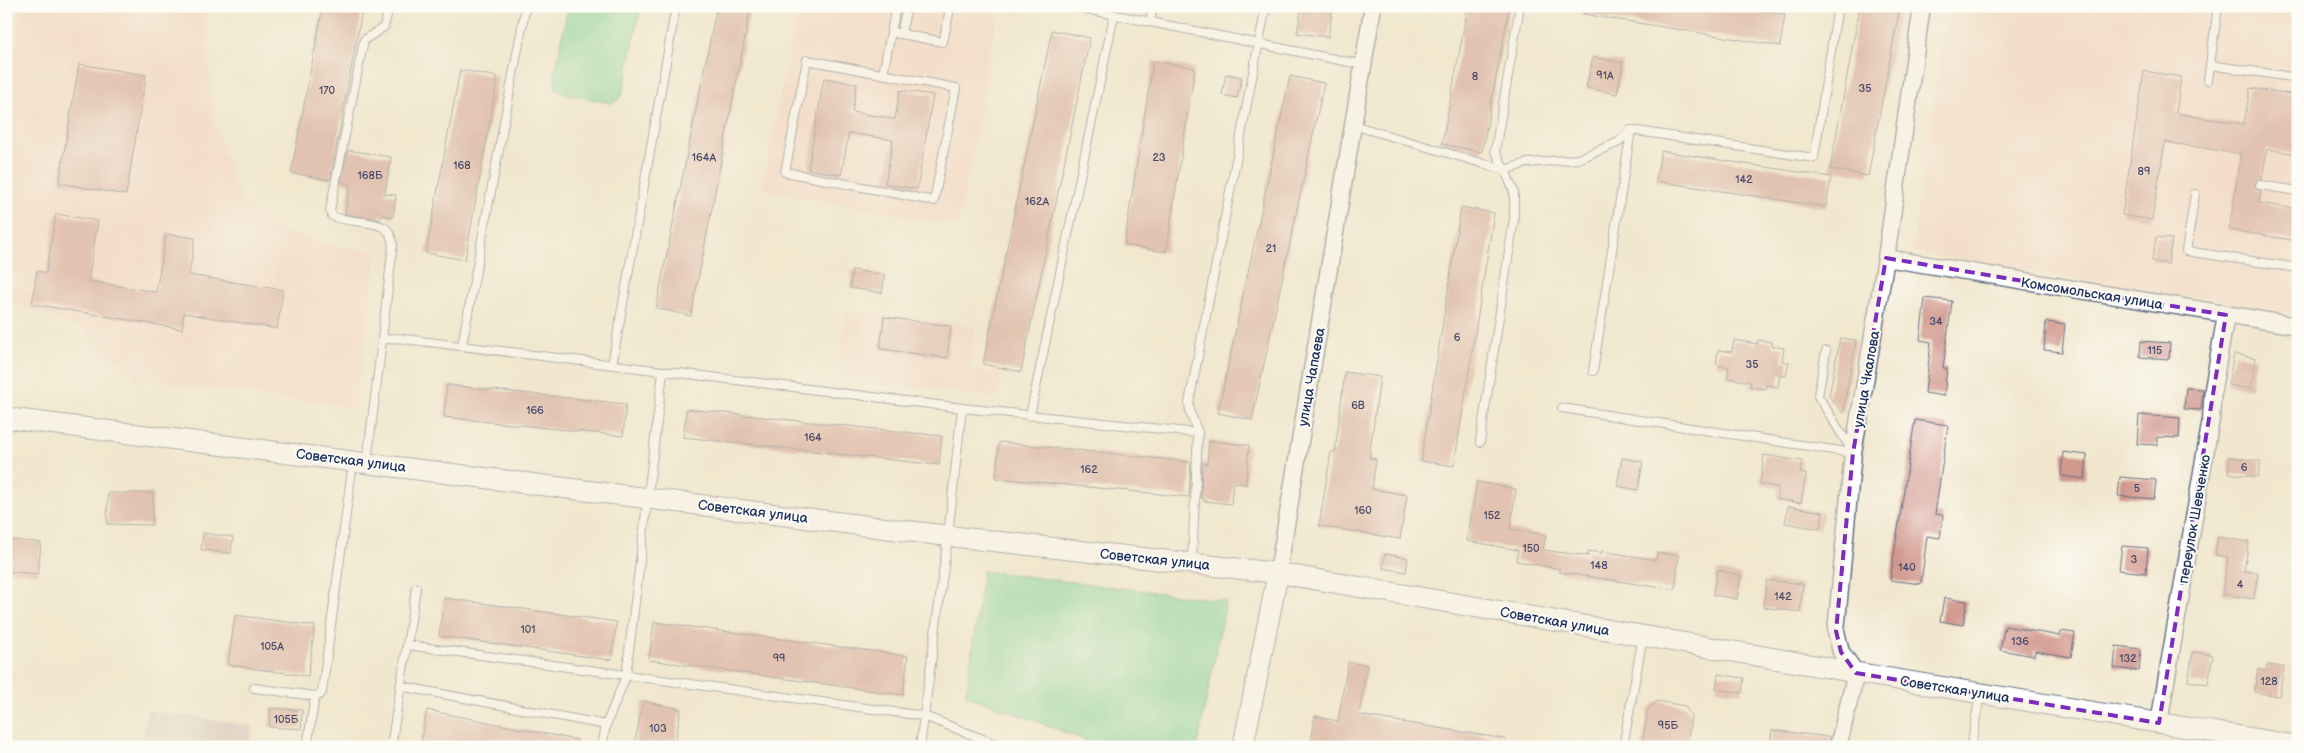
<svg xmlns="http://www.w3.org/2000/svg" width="2304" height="753" viewBox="0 0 2304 753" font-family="'Balsamiq Sans',sans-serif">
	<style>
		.built { fill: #f6d2c3 }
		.industrial { fill: #d1bfbd }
		.green { fill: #7fd79d; stroke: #4d837e }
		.building { fill: #d1988e }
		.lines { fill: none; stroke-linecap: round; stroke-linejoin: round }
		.service-casing { stroke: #666f85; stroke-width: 10 }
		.minor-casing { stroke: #666f85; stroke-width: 19 }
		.tertiary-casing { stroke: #666f85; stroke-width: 22 }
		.service { stroke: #fff; stroke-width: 8 }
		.minor { stroke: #fff; stroke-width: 16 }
		.tertiary { stroke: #fff; stroke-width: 20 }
		.marked { fill: none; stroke: #7b2cbf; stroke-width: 4; stroke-dasharray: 10 6; stroke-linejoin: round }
		.labels { text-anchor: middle; stroke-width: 4; stroke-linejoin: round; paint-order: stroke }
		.number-label { font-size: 11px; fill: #48496a }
		.street-label { font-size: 14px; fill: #1b2f5e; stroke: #fdfcf7 }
	</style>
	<rect width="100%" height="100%" fill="#fdfcf7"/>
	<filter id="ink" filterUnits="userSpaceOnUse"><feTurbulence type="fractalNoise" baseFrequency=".02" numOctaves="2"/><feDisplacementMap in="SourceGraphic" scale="10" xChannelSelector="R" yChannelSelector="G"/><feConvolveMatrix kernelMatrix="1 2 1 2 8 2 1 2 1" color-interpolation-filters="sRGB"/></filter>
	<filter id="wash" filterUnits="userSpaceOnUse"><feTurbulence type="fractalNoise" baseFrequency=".0096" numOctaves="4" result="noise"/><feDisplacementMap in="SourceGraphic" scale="20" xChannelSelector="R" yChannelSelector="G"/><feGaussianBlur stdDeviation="1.12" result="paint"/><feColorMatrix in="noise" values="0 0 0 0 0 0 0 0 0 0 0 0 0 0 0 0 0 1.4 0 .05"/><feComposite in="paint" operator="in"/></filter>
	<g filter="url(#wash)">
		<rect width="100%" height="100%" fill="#f1e7ce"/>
		<g class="built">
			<path d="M22,6H205L212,111L227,163L240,199L281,232L342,247L377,252L356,408L138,379L79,327L6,301V95Z"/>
			<path d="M797,6H954L998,15L958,226L762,189Z"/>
			<path d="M1948,6H2298V314L1912,252Z"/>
			<path d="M846,310L975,326L969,369L1001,374L998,398L837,377Z"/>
		</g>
		<path class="industrial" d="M147,710L253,726L249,747L142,746Z"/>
		<g class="green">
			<path d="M568,6H641L624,88C622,97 619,100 611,103L561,93L556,88L555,75Z"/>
			<path d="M983,571L1226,601L1197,747H1104L966,695Z"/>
		</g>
		<g id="blocks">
			<g class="building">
				<path d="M323,6H363L330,180L291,173Z"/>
				<path d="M717,6H751L691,316L656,308Z"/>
				<path d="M1302,6H1333L1328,37L1297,33Z"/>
				<path d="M1468,6L1509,9L1482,152L1442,144Z"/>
				<path d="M1583,6H1738L1785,14L1780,46L1583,14Z"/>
				<path d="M1860,6H1900L1868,176L1830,169Z"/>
				<path d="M1052,30L1090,38L1021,372L983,364Z"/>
				<path d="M1593,57L1623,63L1617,94L1586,88Z"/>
				<path d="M1153,61L1195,68L1166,252L1124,245Z"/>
				<path d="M79,64L146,75L126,195L59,183Z"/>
				<path d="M460,70L498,77L465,260L426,253Z"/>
				<path d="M2144,71L2181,77L2176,113L2203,118L2244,124L2250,88L2298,95V154L2267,149L2262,180H2258L2254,185L2256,189L2261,191L2259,203L2298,209V241L2229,230L2241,154L2165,142L2152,220L2122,215Z"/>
				<path d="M1226,74L1242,77L1237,98L1222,95Z"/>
				<path d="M1290,76L1324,83L1252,420L1218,413Z"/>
				<path d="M824,78L857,84L852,112L895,119L900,90L933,95L917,189L885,184L893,140L849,133L841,175L808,169Z"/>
				<path d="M348,150L391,157L385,194L396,195L393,217L381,215L380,220L345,214L350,184L341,182Z"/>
				<path d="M1661,151L1831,177L1826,207L1656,181Z"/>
				<path d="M1461,207L1494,213L1454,466L1421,461Z"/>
				<path d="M56,214L98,221L88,281L156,292L166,234L195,238L189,275L283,290L277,329L184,313L182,329L32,304L37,271L46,273Z"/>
				<path d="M2156,237L2172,239L2168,264L2152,261Z"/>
				<path d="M852,270L885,275L882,293L850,288Z"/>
				<path d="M1925,298L1952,301L1943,368H1947L1944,396L1925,393L1931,342L1920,340Z"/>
				<path d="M884,317L951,326L947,358L880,349Z"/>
				<path d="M2046,322L2065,324L2062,352L2044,350Z"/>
				<path d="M1840,338L1856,340L1843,413L1829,396Z"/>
				<path d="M1734,340L1757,344L1758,340L1772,342V346L1784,348L1782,361L1789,362L1786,376L1780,375L1778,387L1766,385V389L1750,387L1751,382L1727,378L1729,367L1716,365L1718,350L1732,352Z"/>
				<path d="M2141,341L2170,343L2169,359L2140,357Z"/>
				<path d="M2234,354L2256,358L2251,389L2228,385Z"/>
				<path d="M1345,372L1380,377L1369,458L1376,459L1372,489L1407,495L1400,539L1319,526L1331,452H1335Z"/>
				<path d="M447,385L626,404L623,436L444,417Z"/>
				<path d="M2186,388L2203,389L2201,410L2184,409Z"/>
				<path d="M687,409L942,436L939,465L683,437Z"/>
				<path d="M2139,415L2180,418L2179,438L2157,437V445L2137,444Z"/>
				<path d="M1915,420L1948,425L1935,514L1943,515L1940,538L1927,536L1921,584L1890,580Z"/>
				<path d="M1209,441L1249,445L1246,484L1233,482L1231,504L1204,501V499L1201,498L1202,463L1207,464Z"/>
				<path d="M999,442L1191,462L1189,497L996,478Z"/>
				<path d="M2063,452L2087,455L2085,479L2061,476Z"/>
				<path d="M1764,455L1802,461L1800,473L1806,474L1801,503L1777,499L1778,487L1760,484Z"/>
				<path d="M2230,457L2261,461L2258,477L2228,473Z"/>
				<path d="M1622,458L1643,462L1638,490L1617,486Z"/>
				<path d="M2120,477L2156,480L2154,499L2118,496Z"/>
				<path d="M1477,482L1516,489L1510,529L1546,535L1543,550L1588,556V551L1602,553V551L1656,560L1657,553L1679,555L1675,590L1559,572L1560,569L1516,561L1518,550L1467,541Z"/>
				<path d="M108,493H153L152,525L107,524Z"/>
				<path d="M1788,506L1823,512L1820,529L1785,523Z"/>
				<path d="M203,533L233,537L231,553L201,550Z"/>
				<path d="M2218,537L2249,542L2244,571L2258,573L2254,599L2222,594L2228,557L2215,555Z"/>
				<path d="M6,539L41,543L38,574L6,571Z"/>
				<path d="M2122,546L2148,548L2146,573L2119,570Z"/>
				<path d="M1385,554L1408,558L1406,572L1383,568Z"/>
				<path d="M1717,570L1741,575L1737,599L1713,595Z"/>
				<path d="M1767,580L1803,584L1800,612L1763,607Z"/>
				<path d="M444,598L617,622L611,660L439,636Z"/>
				<path d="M1944,598L1967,601L1963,625L1940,621Z"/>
				<path d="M235,615L315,626L308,676L228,665Z"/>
				<path d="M654,622L908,656L903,695L649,660Z"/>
				<path d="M2005,626L2060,636L2061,631L2075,633L2071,657L2035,651L2034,656L2000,650Z"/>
				<path d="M2116,646L2141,649L2139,671L2114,668Z"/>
				<path d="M2193,652L2213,655L2208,684L2188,681Z"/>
				<path d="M1348,662L1367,665L1359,715L1505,739L1504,747H1331L1311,743L1315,716L1338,721Z"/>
				<path d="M2267,665L2284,667L2279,696L2254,692L2258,669L2266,671Z"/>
				<path d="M1718,674L1744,678L1742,693L1716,689Z"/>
				<path d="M643,701L681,709L674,747H634Z"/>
				<path d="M1657,701L1685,706L1691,716L1687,747H1642L1648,709Z"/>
				<path d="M271,708L302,710L301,729L269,727Z"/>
				<path d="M427,710L577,740V747H457L421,740Z"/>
				<path d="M1772,730L1830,737L1828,747H1770Z"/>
			</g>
		</g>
	</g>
	<g filter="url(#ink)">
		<use href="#blocks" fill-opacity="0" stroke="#666f85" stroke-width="1"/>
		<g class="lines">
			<g class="service-casing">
				<g id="service">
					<path d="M1071,6L1364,65"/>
					<path d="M1520,6L1495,151L1505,170L1527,163L1578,159L1617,143L1631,130"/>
					<path d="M1150,21L1153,6"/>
					<path d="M891,32L943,42L950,9L938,6"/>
					<path d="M901,34L907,6"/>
					<path d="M807,60L956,88L934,201L785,172Z"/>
					<path d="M2210,65L2298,78"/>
					<path d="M883,74L896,6"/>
					<path d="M2208,80L2218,6"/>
					<path d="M1353,125L1505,170L1514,192V219L1480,442"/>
					<path d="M1631,130L1814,158L1838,6"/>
					<path d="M2260,185L2298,191"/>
					<path d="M2195,194L2186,251L2298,268"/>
					<path d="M382,340L393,244C391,237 390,230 383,227C370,220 348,223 332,216L330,210L364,40L384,27L389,6"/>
					<path d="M462,345L526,6"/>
					<path d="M1826,351L1818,396L1851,449"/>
					<path d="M612,365L676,6"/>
					<path d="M1593,371L1631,130"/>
					<path d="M1562,408L1853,453"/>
					<path d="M1030,416L1114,15"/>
					<path d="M1198,433L1190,412L1189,403L1266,6"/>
					<path d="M367,462L382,340L396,338L962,408L1198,433L1192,562"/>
					<path d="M407,645L924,716L948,536L962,408"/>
					<path d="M400,686L606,725"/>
					<path d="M254,688L315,696L320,695L322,692L353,462"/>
					<path d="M307,747L315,696"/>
					<path d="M391,747L416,588"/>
					<path d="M602,747L606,725L626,676L663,372"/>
					<path d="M920,747L924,716L1003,747"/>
					<path d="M1623,747L1643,636"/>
					<path d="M1971,747L1980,694"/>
				</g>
			</g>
			<g class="minor-casing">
				<g id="minor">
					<path d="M1886,258L2298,326"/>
					<path d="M1278,573L1373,6"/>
					<path d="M2159,723L2211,419L2213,389L2226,315"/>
					<path d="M1838,747L1856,673L1841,652L1836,631L1853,453L1886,258L1922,6"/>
				</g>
			</g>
			<g class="tertiary-casing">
				<g id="tertiary">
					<path d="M6,418L948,536L1278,573L1876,676L2298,746"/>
					<path d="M1243,747L1278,573"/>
				</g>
			</g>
			<use href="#service" class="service"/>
			<use href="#minor" class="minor"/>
			<use href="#tertiary" class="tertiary"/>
		</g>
	</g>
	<path d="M0 0H2304V753H0ZM1886,258L2226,315L2159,723L1856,673L1841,652L1836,631L1853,453Z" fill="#f1e7ce" fill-opacity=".55" fill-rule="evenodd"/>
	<path class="marked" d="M1886,258L2226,315L2159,723L1856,673L1841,652L1836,631L1853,453Z"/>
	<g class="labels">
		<g class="number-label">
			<text x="1605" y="79">91А</text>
			<text x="1475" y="80">8</text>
			<text x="1865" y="92">35</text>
			<text x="327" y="94">170</text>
			<text x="704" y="161">164А</text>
			<text x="1159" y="161">23</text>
			<text x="462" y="169">168</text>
			<text x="2144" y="175">89</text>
			<text x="370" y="179">168Б</text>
			<text x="1744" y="183">142</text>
			<text x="1037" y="205">162А</text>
			<text x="1271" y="252">21</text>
			<text x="1936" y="325">34</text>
			<text x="1457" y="341">6</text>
			<text x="2155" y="354">115</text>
			<text x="1752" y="368">35</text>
			<text x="1358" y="409">6В</text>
			<text x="535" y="414">166</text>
			<text x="813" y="441">164</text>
			<text x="2244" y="471">6</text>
			<text x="1089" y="473">162</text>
			<text x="2137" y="492">5</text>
			<text x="1363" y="514">160</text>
			<text x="1492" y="519">152</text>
			<text x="1531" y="552">150</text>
			<text x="2134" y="563">3</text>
			<text x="1599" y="569">148</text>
			<text x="1907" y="571">140</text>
			<text x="2240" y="588">4</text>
			<text x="1783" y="600">142</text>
			<text x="528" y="633">101</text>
			<text x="2020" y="645">136</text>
			<text x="272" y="650">105А</text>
			<text x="779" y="662">99</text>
			<text x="2128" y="662">132</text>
			<text x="2269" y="685">128</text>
			<text x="286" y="723">105Б</text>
			<text x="1668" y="729">95Б</text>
			<text x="658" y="732">103</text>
		</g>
		<g class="street-label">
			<text transform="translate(2092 293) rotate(9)" y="5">Комсомольская улица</text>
			<text transform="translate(1311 377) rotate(-80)" y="5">улица Чапаева</text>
			<text transform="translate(1866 379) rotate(-80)" y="5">улица Чкалова</text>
			<text transform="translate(351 460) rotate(7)" y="5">Советская улица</text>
			<text transform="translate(753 511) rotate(7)" y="5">Советская улица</text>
			<text transform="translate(2194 519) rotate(-80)" y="5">переулок Шевченко</text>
			<text transform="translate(1155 559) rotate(6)" y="5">Советская улица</text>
			<text transform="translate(1555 621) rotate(10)" y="5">Советская улица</text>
			<text transform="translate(1955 689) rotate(9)" y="5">Советская улица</text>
		</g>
	</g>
	<rect width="2304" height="753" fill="none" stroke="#fdfcf7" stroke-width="25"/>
</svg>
